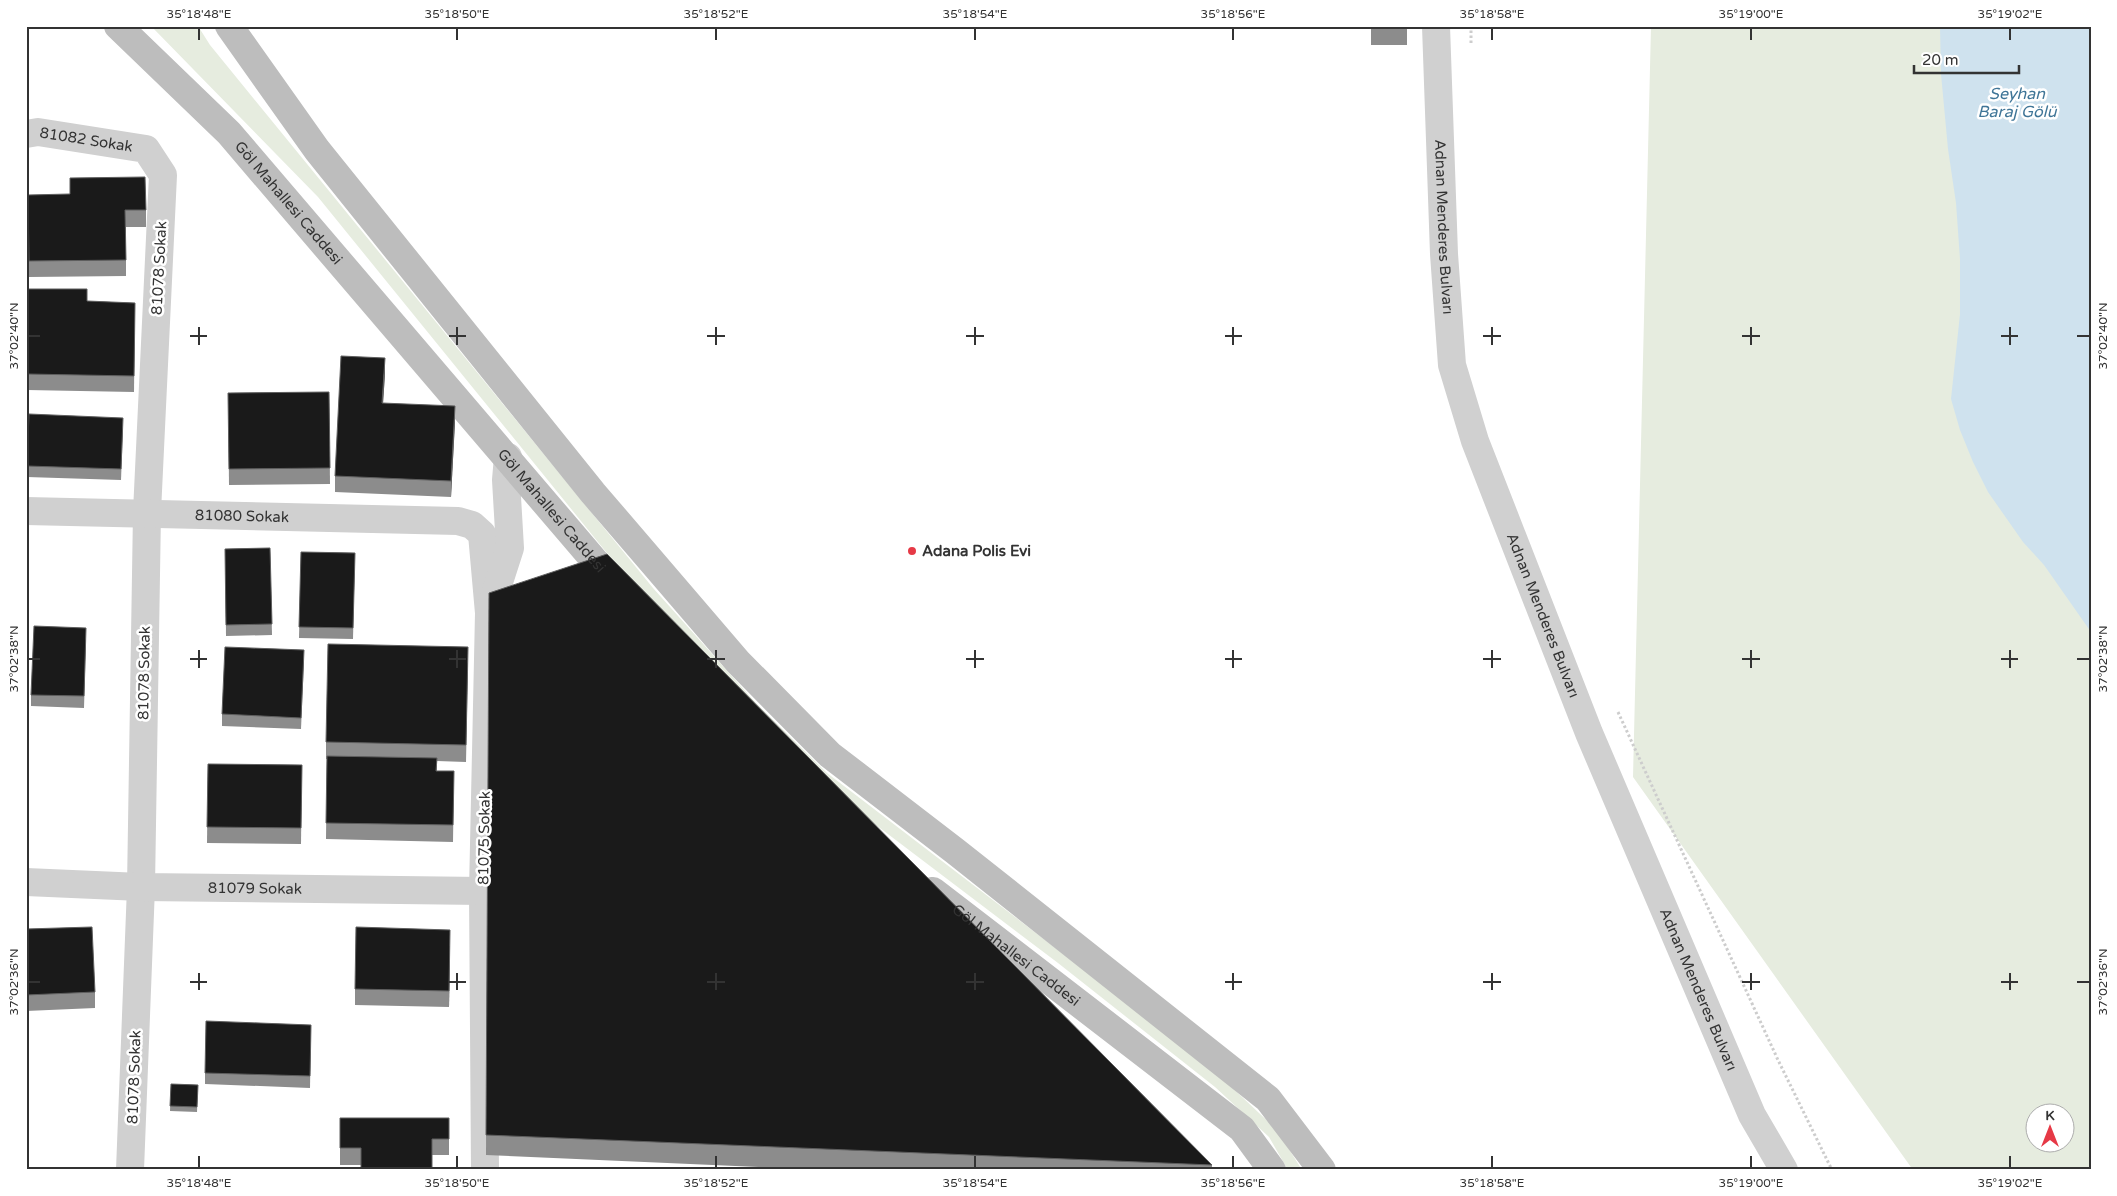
<svg xmlns="http://www.w3.org/2000/svg" width="2117" height="1196" viewBox="0 0 2117 1196" font-family="'Varela Round',sans-serif">
	<style>
		.green { fill: #e6ecdf; fill-rule: evenodd }
		.water { fill: #cfe2ee }
		.lines { fill: none; stroke-linecap: round; stroke-linejoin: round }
		.path { stroke: #cdcdcd; stroke-width: 3; stroke-dasharray: 2.5 2.5; stroke-linecap: butt }
		.minor { stroke: #d0d0d0; stroke-width: 28 }
		.tertiary { stroke: #d0d0d0; stroke-width: 28 }
		.secondary { stroke: #bdbdbd; stroke-width: 28 }
		.wall { fill: #8c8c8c }
		.shaded-wall { fill: #5f5f5f }
		.building { fill: #1a1a1a; stroke: #5f5f5f }
		.ticks { fill: none; stroke: #333; stroke-width: 2 }
		.poi-dot { fill: #e63946; stroke: #fff; stroke-width: 2 }
		.labels { text-anchor: middle; stroke-width: 5; stroke-linejoin: round; paint-order: stroke }
		.street-label { font-size: 15px; fill: #333; stroke: #fff }
		.poi-label { font-size: 15px; font-weight: bold; fill: #333; stroke: #fff; text-anchor: start }
		.water-label { font-size: 16px; font-style: italic; fill: #3f7597; stroke: #fff }
		.neatline { fill: none; stroke: #333; stroke-width: 2 }
		.ticks-label { font-size: 12px; text-anchor: middle; fill: #333 }
	</style>
	<rect width="100%" height="100%" fill="#fff"/>
	<g class="green">
		<path d="M151,26H198L210,45L653,588L756,703L827,773L1062,953L1223,1079L1277,1130L1302,1170H1288L1269,1137L1215,1087L1058,963L818,781L641,595L318,197Z"/>
		<path d="M1651,26H2091V1170H1913L1633,777ZM2034,1114H2064V1144H2034Z"/>
	</g>
	<path class="water" d="M1940,26H2091V632L2044,565L2023,542L1988,492L1973,462L1960,430L1951,399L1960,314V259L1956,203L1948,149L1941,74Z"/>
	<g class="lines">
		<g class="path">
			<path d="M1471,43V26"/>
			<path d="M1618,712L1778,1060L1832,1170"/>
		</g>
		<g class="minor">
			<path id="s1" d="M26,134L38,132L146,149L163,175L147,512L141,887L130,1170"/>
			<path id="s2" d="M26,511L458,521L472,525L482,534L489,613L483,891L485,1170"/>
			<path id="s3" d="M26,882L141,887L483,891"/>
		</g>
		<g class="tertiary">
			<path id="s4" d="M1436,26L1444,254L1452,365L1475,441L1589,733L1752,1115L1784,1170"/>
			<path d="M489,613L510,548L506,480L508,457"/>
		</g>
		<g class="secondary">
			<path id="s5" d="M118,26L229,133L617,587"/>
			<path d="M229,26L317,150L593,493L738,662L830,755L955,851L1268,1099L1322,1170"/>
			<path id="s6" d="M933,891L1242,1129L1272,1170"/>
		</g>
	</g>
	<g class="wall">
		<rect x="1371" y="26" width="36" height="19"/>
		<path d="M28,195L146,210V227H126V276L29,277Z"/>
		<path d="M87,301L135,303L134,392L27,390V374Z"/>
		<path d="M385,374L383,403L455,422L451,497L335,492V476Z"/>
		<path d="M329,392L330,484L229,485L228,393Z"/>
		<path d="M123,429L121,480L27,477V466Z"/>
		<path d="M270,548L272,635L226,636L225,549Z"/>
		<path d="M301,552L355,553L353,639L299,638Z"/>
		<path d="M489,593L1212,1165V1170H829L486,1155Z"/>
		<path d="M86,639L84,708L31,706V695Z"/>
		<path d="M304,661L301,729L222,726V714Z"/>
		<path d="M468,663L466,762L437,761V771H454L453,842L326,839L327,759H326V742Z"/>
		<path d="M208,764L302,765L301,844L207,843Z"/>
		<path d="M26,929L95,992V1008L26,1011Z"/>
		<path d="M450,946L449,1007L355,1005V989Z"/>
		<path d="M311,1025L310,1088L205,1084V1073Z"/>
		<path d="M171,1084L198,1085L197,1112L170,1111Z"/>
		<path d="M340,1118H449V1155H432L361,1165H340Z"/>
	</g>
	<g class="shaded-wall">
		<path d="M385,358V374L382,419V403Z"/>
		<path d="M455,406V422L451,497V481Z"/>
		<path d="M450,930V946L449,1007V991Z"/>
	</g>
	<g class="building">
		<path d="M145,177L146,210H125L126,260L29,261L28,195L70,194V178Z"/>
		<path d="M28,289H87V301L135,303L134,376L27,374Z"/>
		<path d="M341,356L385,358L382,403L455,406L451,481L335,476Z"/>
		<path d="M329,392L330,468L229,469L228,393Z"/>
		<path d="M29,414L123,418L121,469L27,466Z"/>
		<path d="M270,548L272,624L226,625L225,549Z"/>
		<path d="M301,552L355,553L353,628L299,627Z"/>
		<path d="M607,554L1212,1165L486,1135L489,593Z"/>
		<path d="M34,626L86,628L84,696L31,695Z"/>
		<path d="M328,644L468,647L466,745L326,742Z"/>
		<path d="M225,647L304,650L301,718L222,714Z"/>
		<path d="M327,756L437,758L436,771H454L453,825L326,823Z"/>
		<path d="M208,764L302,765L301,828L207,827Z"/>
		<path d="M92,927L95,992L26,995V929Z"/>
		<path d="M356,927L450,930L449,991L355,989Z"/>
		<path d="M206,1021L311,1025L310,1076L205,1073Z"/>
		<path d="M171,1084L198,1085L197,1107L170,1106Z"/>
		<path d="M340,1118H449V1139H432V1170H361V1148H340Z"/>
	</g>
	<path class="ticks" d="M199,28V40M457,28V40M716,28V40M975,28V40M1233,28V40M1492,28V40M1751,28V40M2010,28V40M199,327V345M457,327V345M716,327V345M975,327V345M1233,327V345M1492,327V345M1751,327V345M2010,327V345M28,336H40M190,336H207M449,336H466M707,336H725M966,336H984M1225,336H1242M1483,336H1501M1742,336H1760M2001,336H2018M2077,336H2090M199,650V668M457,650V668M716,650V668M975,650V668M1233,650V668M1492,650V668M1751,650V668M2010,650V668M28,659H40M190,659H207M449,659H466M707,659H725M966,659H984M1225,659H1242M1483,659H1501M1742,659H1760M2001,659H2018M2077,659H2090M199,973V990M457,973V990M716,973V990M975,973V990M1233,973V990M1492,973V990M1751,973V990M2010,973V990M28,982H40M190,982H207M449,982H466M707,982H725M966,982H984M1225,982H1242M1483,982H1501M1742,982H1760M2001,982H2018M2077,982H2090M199,1156V1168M457,1156V1168M716,1156V1168M975,1156V1168M1233,1156V1168M1492,1156V1168M1751,1156V1168M2010,1156V1168"/>
	<circle class="poi-dot" cx="912" cy="551" r="5"/>
	<g class="labels">
		<g class="street-label">
			<text dy="5" stroke="none"><textPath href="#s1" startOffset="61">81082 Sokak</textPath></text>
			<text dy="5" stroke="none"><textPath href="#s5" startOffset="246">Göl Mahallesi Caddesi</textPath></text>
			<text dy="5" stroke="none"><textPath href="#s4" startOffset="201">Adnan Menderes Bulvarı</textPath></text>
			<text transform="translate(159 268) rotate(-87)" y="5">81078 Sokak</text>
			<text dy="5" stroke="none"><textPath href="#s5" startOffset="651">Göl Mahallesi Caddesi</textPath></text>
			<text dy="5" stroke="none"><textPath href="#s2" startOffset="216">81080 Sokak</textPath></text>
			<text dy="5" stroke="none"><textPath href="#s4" startOffset="606">Adnan Menderes Bulvarı</textPath></text>
			<text transform="translate(144 673) rotate(-89)" y="5">81078 Sokak</text>
			<text transform="translate(484 838) rotate(-89)" y="5">81075 Sokak</text>
			<text dy="5" stroke="none"><textPath href="#s3" startOffset="229">81079 Sokak</textPath></text>
			<text dy="5" stroke="none"><textPath href="#s6" startOffset="105">Göl Mahallesi Caddesi</textPath></text>
			<text dy="5" stroke="none"><textPath href="#s4" startOffset="1011">Adnan Menderes Bulvarı</textPath></text>
			<text transform="translate(134 1077) rotate(-88)" y="5">81078 Sokak</text>
		</g>
		<g class="poi-label">
			<text x="922" y="556">Adana Polis Evi</text>
		</g>
		<g class="water-label">
			<text x="2017" y="99">Seyhan<tspan x="2017" dy="18">Baraj Gölü</tspan></text>
		</g>
	</g>
	<rect width="2117" height="1196" fill="none" stroke="#ffffff" stroke-width="55"/>
	<g transform="translate(2050 1128)"><circle r="24" fill="#ffffff" stroke="#adadad"/>
	<path d="M0-4L9 19L0 12L-9 19Z" fill="#e63946"/>
	<text y="-8" font-size="14" font-weight="bold" text-anchor="middle" fill="#333333">K</text>
	</g>
	<path d="M1914 65v8h105v-8" fill="none" stroke="#333333" stroke-width="2.5"/>
	<text x="1922" y="65" font-size="15" fill="#333333" stroke="#ffffff" stroke-width="4" paint-order="stroke">20 m</text>
	<rect x="28" y="28" width="2062" height="1140" class="neatline"/>
	<g class="ticks-label">
		<text x="199" y="18">35°18'48"E</text>
		<text x="457" y="18">35°18'50"E</text>
		<text x="716" y="18">35°18'52"E</text>
		<text x="975" y="18">35°18'54"E</text>
		<text x="1233" y="18">35°18'56"E</text>
		<text x="1492" y="18">35°18'58"E</text>
		<text x="1751" y="18">35°19'00"E</text>
		<text x="2010" y="18">35°19'02"E</text>
		<text transform="translate(14 336) rotate(-90)" y="4">37°02'40"N</text>
		<text transform="translate(2103 336) rotate(-90)" y="4">37°02'40"N</text>
		<text transform="translate(14 659) rotate(-90)" y="4">37°02'38"N</text>
		<text transform="translate(2103 659) rotate(-90)" y="4">37°02'38"N</text>
		<text transform="translate(14 982) rotate(-90)" y="4">37°02'36"N</text>
		<text transform="translate(2103 982) rotate(-90)" y="4">37°02'36"N</text>
		<text x="199" y="1187">35°18'48"E</text>
		<text x="457" y="1187">35°18'50"E</text>
		<text x="716" y="1187">35°18'52"E</text>
		<text x="975" y="1187">35°18'54"E</text>
		<text x="1233" y="1187">35°18'56"E</text>
		<text x="1492" y="1187">35°18'58"E</text>
		<text x="1751" y="1187">35°19'00"E</text>
		<text x="2010" y="1187">35°19'02"E</text>
	</g>
</svg>
